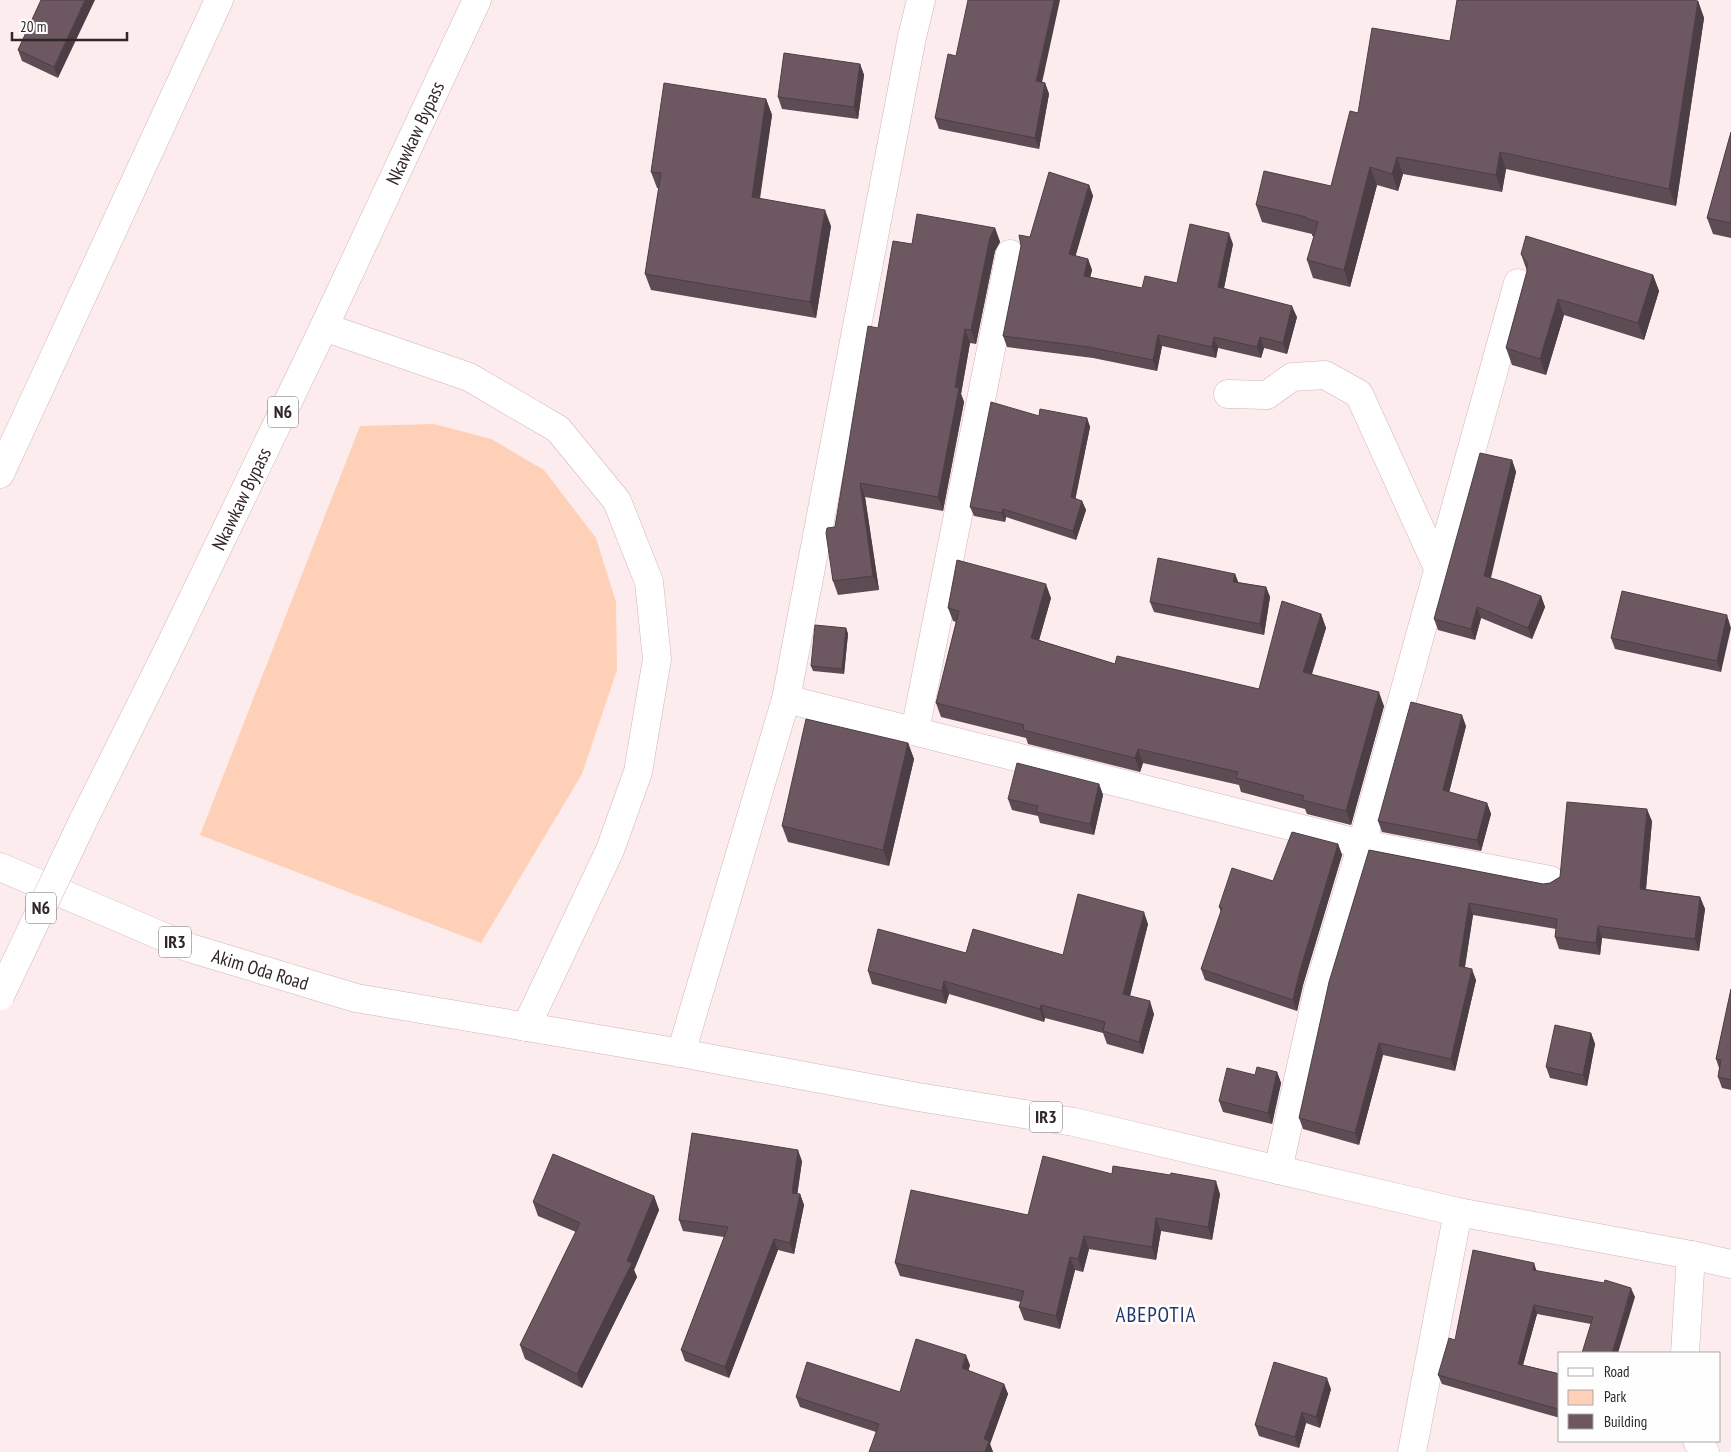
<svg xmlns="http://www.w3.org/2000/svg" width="1731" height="1452" viewBox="0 0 1731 1452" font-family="'PT Sans Narrow',sans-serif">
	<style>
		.green { fill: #fed0b7 }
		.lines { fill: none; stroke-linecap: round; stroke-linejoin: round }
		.minor-casing { stroke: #d0b5b8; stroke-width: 29 }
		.primary-casing { stroke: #d0b5b8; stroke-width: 29 }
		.trunk-casing { stroke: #d0b5b8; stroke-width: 29 }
		.minor { stroke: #fff; stroke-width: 28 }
		.primary { stroke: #fff; stroke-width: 28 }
		.trunk { stroke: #fff; stroke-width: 28 }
		.trunk-bridge-casing { stroke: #d0b5b8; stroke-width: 29; stroke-linecap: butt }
		.trunk-bridge { stroke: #fff; stroke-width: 28 }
		.wall { fill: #5e4c54 }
		.shaded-wall { fill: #4c3e45 }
		.building { fill: #6d5862; stroke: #4c3e45 }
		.labels { text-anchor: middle; stroke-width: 5; stroke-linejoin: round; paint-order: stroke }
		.shield { fill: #fefefe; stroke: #6e6768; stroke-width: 1 }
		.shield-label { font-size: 18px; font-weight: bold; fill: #302627 }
		.street-label { font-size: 19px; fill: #302627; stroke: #fefefe }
		.quarter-label { font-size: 21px; letter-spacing: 1px; fill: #24356d; stroke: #fefefe }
	</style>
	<rect width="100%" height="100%" fill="#fdeced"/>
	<path class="green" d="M434,424L491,439L544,470L596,538L616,602L617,670L582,774L481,943L200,835L360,426Z"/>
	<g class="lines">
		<g class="minor-casing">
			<g id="minor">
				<path d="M1228,394L1267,395L1292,377L1325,375L1359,394L1438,568"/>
				<path d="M786,699L1362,844L1550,880"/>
				<path d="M915,731L1010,254"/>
				<path d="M681,1053L786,699L912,37L921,0"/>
				<path d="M1278,1170L1318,990L1362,844L1518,283"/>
				<path d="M1685,1353L1691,1255"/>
				<path d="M1697,1441L1705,1452"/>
				<path d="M1412,1452L1458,1212"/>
			</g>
		</g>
		<g class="primary-casing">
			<g id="primary">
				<path id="s1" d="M0,867L190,948L356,998L681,1053L918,1097L1074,1122L1458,1212L1691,1255L1731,1264"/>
			</g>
		</g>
		<g class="trunk-casing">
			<g id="trunk">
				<path d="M324,327L469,377L558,429L617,501L649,582L657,659L638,772L610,850L526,1027"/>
				<path d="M0,474L219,0"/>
				<path id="s2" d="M83,821L168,650L324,327L477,0"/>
			</g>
		</g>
		<use href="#minor" class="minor"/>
		<use href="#primary" class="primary"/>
		<use href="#trunk" class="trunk"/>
		<g class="trunk-bridge-casing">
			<path id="trunk-bridge" d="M0,996L83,821"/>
		</g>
		<use href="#trunk-bridge" class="trunk-bridge"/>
	</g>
	<g class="wall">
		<path d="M41,0L58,78L22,61L18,50Z"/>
		<path d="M1698,1L1704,18L1676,206L1506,169L1502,192L1403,174L1398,191L1377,185L1350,287L1313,278L1307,260L1314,236H1312V234L1262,222L1256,205L1331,186L1358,113L1450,41Z"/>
		<path d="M860,64L864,75L858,119L782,109L778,97Z"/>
		<path d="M1042,82L1045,83L1049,94L1039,149L939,129L935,118Z"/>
		<path d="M766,99L772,115L760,199L831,226L816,318L651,290L645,274L659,188H657L651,172Z"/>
		<path d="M1731,132V238L1713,234L1707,218Z"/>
		<path d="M1089,185L1093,196L1075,256L1088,259L1092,270L1090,277L1142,288L1177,283L1233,244L1224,288L1297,317L1287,354L1264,348L1261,358L1218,348L1216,358L1162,346L1157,371L1093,358L1007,347L1003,336L1030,237Z"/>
		<path d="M995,228L1000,242L995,251L976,344L970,343L961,394L964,402L943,511L865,497L879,590L838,595L833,581L835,527L878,328L912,244Z"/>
		<path d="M1521,254L1653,275L1659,291L1644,340L1564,315L1546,375L1512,365L1506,348L1527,271Z"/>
		<path d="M1039,416L1087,418L1090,427L1075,499L1082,501L1086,510L1076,540L1006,517L1005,522L974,516L970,507Z"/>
		<path d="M1512,460L1516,472L1491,578L1541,596L1545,607L1532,639L1481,618L1475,640L1438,630L1434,619Z"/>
		<path d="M1235,574L1238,582L1266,587L1270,597L1264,635L1154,612L1150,602Z"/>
		<path d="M1051,598L1039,640L1115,664L1259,689L1321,614L1326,628L1312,674L1384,706L1351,825L1307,814L1305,809L1241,792L1239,785L1143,763L1140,772L1028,744L1026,738L941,717L936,703L956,622L953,621L948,608Z"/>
		<path d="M1727,615L1721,672L1615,649L1611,638Z"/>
		<path d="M846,628L848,634L844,674L813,671L811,666Z"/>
		<path d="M1466,726L1449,792L1487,803L1491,814L1481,851L1382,832L1378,821Z"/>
		<path d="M908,743L914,759L889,866L788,842L782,826Z"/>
		<path d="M1099,784L1103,795L1094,835L1040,823L1038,816L1012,810L1008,799Z"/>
		<path d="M1652,821L1646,889L1700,897L1705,909L1699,951L1602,938L1600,955L1559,949L1555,937L1556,929L1473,915L1465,967L1476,980L1455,1071L1383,1055L1359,1145L1303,1129L1299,1118L1369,850L1543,884L1550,883Z"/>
		<path d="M1338,844L1342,855L1303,985L1297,1011L1205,980L1201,969L1221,912L1219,907L1273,881Z"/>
		<path d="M1148,924L1130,996L1154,1014L1143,1054L1107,1044L1103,1033L1045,1018L1044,1022L949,994L946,1004L872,984L868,971L1063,955Z"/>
		<path d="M1731,989V1090L1722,1088L1718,1077L1719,1068L1716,1059Z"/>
		<path d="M1591,1033L1595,1044L1587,1086L1550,1078L1546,1067Z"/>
		<path d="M1277,1072L1281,1083L1272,1124L1223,1112L1219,1101L1255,1075Z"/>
		<path d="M802,1161L797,1194H800L804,1205L794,1254L778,1250L729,1378L685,1361L681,1350L724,1237L683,1231L679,1220Z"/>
		<path d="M1112,1174L1220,1194L1212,1240L1161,1231L1156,1260L1089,1249L1083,1272L1075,1270L1060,1329L1024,1320L1019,1307L1021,1302L900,1276L895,1263L1028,1215Z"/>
		<path d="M654,1196L659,1210L634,1270L637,1277L582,1388L525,1359L520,1345L576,1232L538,1216L533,1202Z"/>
		<path d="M1537,1271L1635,1297L1591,1324L1537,1314L1523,1365L1560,1374V1418L1442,1384L1438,1375L1455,1340Z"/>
		<path d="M970,1365L968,1371L1004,1384L1008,1394L990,1444L993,1452L876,1432L800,1407L796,1397L900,1392Z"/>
		<path d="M1331,1389L1320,1428L1306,1423L1299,1448L1259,1436L1255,1425Z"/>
	</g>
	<g class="shaded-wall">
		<path d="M85,0H95L58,78L54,67Z"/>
		<path d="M1054,0H1060L1040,92L1036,81Z"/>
		<path d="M1698,1L1704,18L1676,206L1669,189Z"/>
		<path d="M860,64L864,75L858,119L854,107Z"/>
		<path d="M1045,83L1049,94L1039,149L1035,138Z"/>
		<path d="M766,99L772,115L757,214L752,197Z"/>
		<path d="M1500,152L1506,169L1502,192L1496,175Z"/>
		<path d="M1397,157L1403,174L1398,191L1392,174Z"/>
		<path d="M1370,167L1377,185L1350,287L1344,270Z"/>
		<path d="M1089,185L1093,196L1073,265L1069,254Z"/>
		<path d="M825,210L831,226L816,318L810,302Z"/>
		<path d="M995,228L1000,242L995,251L976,344L971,330L990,237Z"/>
		<path d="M1229,233L1233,244L1222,298L1218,287Z"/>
		<path d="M1088,259L1092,270L1088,287L1084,276Z"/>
		<path d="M1653,275L1659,291L1644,340L1638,323Z"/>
		<path d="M1558,299L1564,315L1546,375L1540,359Z"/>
		<path d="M1292,306L1297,317L1287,354L1283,343Z"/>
		<path d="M965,329L970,343L961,394L964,402L943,511L938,497Z"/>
		<path d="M1158,335L1162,346L1157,371L1153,360Z"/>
		<path d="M1214,337L1218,348L1216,358L1212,347Z"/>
		<path d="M1260,337L1264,348L1261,358L1257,347Z"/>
		<path d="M1087,418L1090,427L1074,506L1071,497Z"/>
		<path d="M1512,460L1516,472L1488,587L1484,576Z"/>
		<path d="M860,483L865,497L879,590L873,576Z"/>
		<path d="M1082,501L1086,510L1076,540L1073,531Z"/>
		<path d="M1003,509L1006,517L1005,522L1002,513Z"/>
		<path d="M1235,574L1239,584L1233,582Z"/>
		<path d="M1046,584L1051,598L1036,651L1031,638Z"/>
		<path d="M1266,587L1270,597L1264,635L1260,624Z"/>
		<path d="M1541,596L1545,607L1532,639L1528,628Z"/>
		<path d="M1477,607L1481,618L1475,640L1471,629Z"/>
		<path d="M1321,614L1326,628L1308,686L1303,672Z"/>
		<path d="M1727,615L1731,628L1721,672L1717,661Z"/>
		<path d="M846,628L848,634L844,674L842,669Z"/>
		<path d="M1379,692L1384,706L1351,825L1346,811Z"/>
		<path d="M1462,715L1466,726L1447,801L1443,790Z"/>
		<path d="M908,743L914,759L889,866L883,850Z"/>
		<path d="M1138,749L1143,763L1140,772L1135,758Z"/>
		<path d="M1099,784L1103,795L1094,835L1090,824Z"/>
		<path d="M1487,803L1491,814L1481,851L1477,840Z"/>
		<path d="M1647,809L1652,821L1645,900L1640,889Z"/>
		<path d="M1338,844L1342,855L1303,985L1297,1011L1293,1000L1299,974Z"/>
		<path d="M1700,897L1705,909L1699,951L1695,939Z"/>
		<path d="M1469,903L1473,915L1463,978L1459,966Z"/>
		<path d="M1144,912L1148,924L1127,1007L1123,994Z"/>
		<path d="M1598,926L1602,938L1600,955L1596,943Z"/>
		<path d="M1472,969L1476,980L1455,1071L1451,1059Z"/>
		<path d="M944,981L949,994L946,1004L942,991Z"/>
		<path d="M1150,1001L1154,1014L1143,1054L1139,1042Z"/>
		<path d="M1041,1005L1045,1018L1044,1022L1040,1009Z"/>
		<path d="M1591,1033L1595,1044L1587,1086L1583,1075Z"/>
		<path d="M1379,1043L1383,1055L1359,1145L1355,1133Z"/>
		<path d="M1277,1072L1281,1083L1272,1124L1268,1113Z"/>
		<path d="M798,1150L802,1161L796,1204L792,1193Z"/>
		<path d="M1216,1181L1220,1194L1212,1240L1208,1227Z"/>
		<path d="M800,1194L804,1205L794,1254L790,1243Z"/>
		<path d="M654,1196L659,1210L634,1270L637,1277L582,1388L577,1374L627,1261Z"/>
		<path d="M1156,1218L1161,1231L1156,1260L1152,1247Z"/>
		<path d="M1084,1236L1089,1249L1083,1272L1078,1259Z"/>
		<path d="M774,1239L778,1250L729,1378L725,1367Z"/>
		<path d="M1070,1257L1075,1270L1060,1329L1056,1316Z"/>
		<path d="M1534,1263L1537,1272L1533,1270Z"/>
		<path d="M1631,1288L1635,1297L1618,1353H1612Z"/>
		<path d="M1534,1305L1537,1314L1521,1372L1518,1364Z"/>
		<path d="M966,1355L970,1365L966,1379L962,1368Z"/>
		<path d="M1327,1378L1331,1389L1320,1428L1316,1417Z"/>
		<path d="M1004,1384L1008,1394L990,1444L993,1452H985L984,1439Z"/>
		<path d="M1302,1412L1306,1423L1299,1448L1295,1437Z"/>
	</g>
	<g class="building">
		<path d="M41,0H85L54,67L18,50Z"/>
		<path d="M968,0H1054L1036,81L1045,83L1035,138L935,118L948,54L956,56Z"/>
		<path d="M1457,0H1692L1698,1L1669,189L1500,152L1496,175L1397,157L1392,174L1370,167L1344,270L1307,260L1318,222L1306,218V217L1256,205L1264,171L1331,186L1350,111L1358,113L1372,28L1450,41Z"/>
		<path d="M784,53L860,64L854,107L778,97Z"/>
		<path d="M664,83L766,99L752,197L825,210L810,302L645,274L661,173L651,172Z"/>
		<path d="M1731,132V223L1707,218Z"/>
		<path d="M1049,172L1089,185L1069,254L1088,259L1084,276L1142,288L1145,276L1177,283L1190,224L1229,233L1218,287L1292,306L1283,343L1260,337L1257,347L1214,337L1212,347L1158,335L1153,360L1089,347L1003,336L1021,246L1019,235L1030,237Z"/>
		<path d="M917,214L995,228L990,237L971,330L965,329L955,387L959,388L938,497L860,483L873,576L833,581L826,533L827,528L835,527L868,326L878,328L893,241L912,244Z"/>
		<path d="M1526,236L1653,275L1638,323L1558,299L1540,359L1506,348L1527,271V263L1521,254Z"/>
		<path d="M991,402L1039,416L1040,409L1087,418L1071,497L1082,501L1073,531L1003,509L1002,513L970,507Z"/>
		<path d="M1480,453L1512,460L1484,576L1504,582L1541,596L1528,628L1477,607L1471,629L1434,619Z"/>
		<path d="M1158,558L1235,574L1233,582L1266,587L1260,624L1150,602Z"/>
		<path d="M957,560L1046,584L1031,638L1115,664L1117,656L1259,689L1282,601L1321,614L1303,672L1379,692L1346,811L1302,800L1304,796L1236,778L1238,772L1138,749L1135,758L1023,730L1024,725L936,703L959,611L948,608Z"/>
		<path d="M1622,591L1727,615L1717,661L1611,638Z"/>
		<path d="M815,625L846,628L842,669L811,666Z"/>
		<path d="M1411,702L1462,715L1443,790L1487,803L1477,840L1378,821Z"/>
		<path d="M806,719L908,743L883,850L782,826Z"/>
		<path d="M1017,763L1099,784L1090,824L1036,812L1038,806L1008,799Z"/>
		<path d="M1567,802L1647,809L1640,889L1700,897L1695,939L1598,926L1596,943L1555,937L1557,919L1469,903L1459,966L1472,969L1451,1059L1379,1043L1355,1133L1299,1118L1329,982L1369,850L1543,884L1550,883L1560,877Z"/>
		<path d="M1292,832L1338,844L1299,974L1293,1000L1201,969L1222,908L1219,907L1232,868L1273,881Z"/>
		<path d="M1078,894L1144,912L1123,994L1150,1001L1139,1042L1103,1031L1105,1022L1041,1005L1040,1009L944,981L942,991L868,971L878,929L966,953L973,929L1063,955Z"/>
		<path d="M1731,989V1080L1718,1077L1721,1060L1716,1059Z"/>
		<path d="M1555,1025L1591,1033L1583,1075L1546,1067Z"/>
		<path d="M1257,1067L1277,1072L1268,1113L1219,1101L1227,1068L1255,1075Z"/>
		<path d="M692,1133L798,1150L792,1193L800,1194L790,1243L774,1239L725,1367L681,1350L728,1227L679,1220Z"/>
		<path d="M553,1154L654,1196L627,1261L632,1263L577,1374L520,1345L580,1223L533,1202Z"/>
		<path d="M1043,1156L1112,1174L1113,1166L1170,1175L1171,1173L1216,1181L1208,1227L1156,1218L1152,1247L1084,1236L1078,1259L1070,1257L1056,1316L1019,1307L1024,1291L895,1263L911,1190L1028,1215Z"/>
		<path d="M1473,1250L1534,1263L1533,1270L1604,1283L1605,1280L1631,1288L1612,1353H1582L1593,1317L1534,1305L1518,1364L1560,1374V1411H1557L1558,1409L1438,1375L1449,1338L1455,1340Z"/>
		<path d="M916,1339L966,1355L962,1368L1004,1384L984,1439L989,1441L985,1452H869L879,1424L796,1397L807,1362L900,1392Z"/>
		<path d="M1274,1362L1327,1378L1316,1417L1302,1412L1295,1437L1255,1425Z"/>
	</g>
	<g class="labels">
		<g class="shield">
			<rect x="268" y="396.5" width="30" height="31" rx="4"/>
			<rect x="26" y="892.5" width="30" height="31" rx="4"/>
			<rect x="159" y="926.5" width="32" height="31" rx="4"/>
			<rect x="1030" y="1101.5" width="32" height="31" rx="4"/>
		</g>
		<g class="shield-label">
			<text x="283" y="418">N6</text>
			<text x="41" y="914">N6</text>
			<text x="175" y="948">IR3</text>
			<text x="1046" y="1123">IR3</text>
		</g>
		<g class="street-label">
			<text dy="7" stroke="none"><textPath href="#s2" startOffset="764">Nkawkaw Bypass</textPath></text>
			<text dy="7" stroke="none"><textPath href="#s2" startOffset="359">Nkawkaw Bypass</textPath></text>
			<text dy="7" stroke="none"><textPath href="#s1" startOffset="280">Akim Oda Road</textPath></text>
		</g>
		<g class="quarter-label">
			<text x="1156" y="1322">ABEPOTIA</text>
		</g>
	</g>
	<rect x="1558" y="1352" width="162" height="90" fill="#fefefe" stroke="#aca8a8"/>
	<rect x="1568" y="1368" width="25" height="8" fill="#ffffff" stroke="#aca8a8"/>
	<text x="1604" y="1377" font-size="15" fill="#302627">Road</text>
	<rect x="1568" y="1390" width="25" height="15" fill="#fed0b7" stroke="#aca8a8"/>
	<text x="1604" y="1402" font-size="15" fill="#302627">Park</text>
	<rect x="1568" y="1414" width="25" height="15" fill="#6d5862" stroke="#aca8a8"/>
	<text x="1604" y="1427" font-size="15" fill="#302627">Building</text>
	<path d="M12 32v8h115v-8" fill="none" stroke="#302627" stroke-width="2.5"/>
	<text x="20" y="32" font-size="15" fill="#302627" stroke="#fefefe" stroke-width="4" paint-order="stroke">20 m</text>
</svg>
